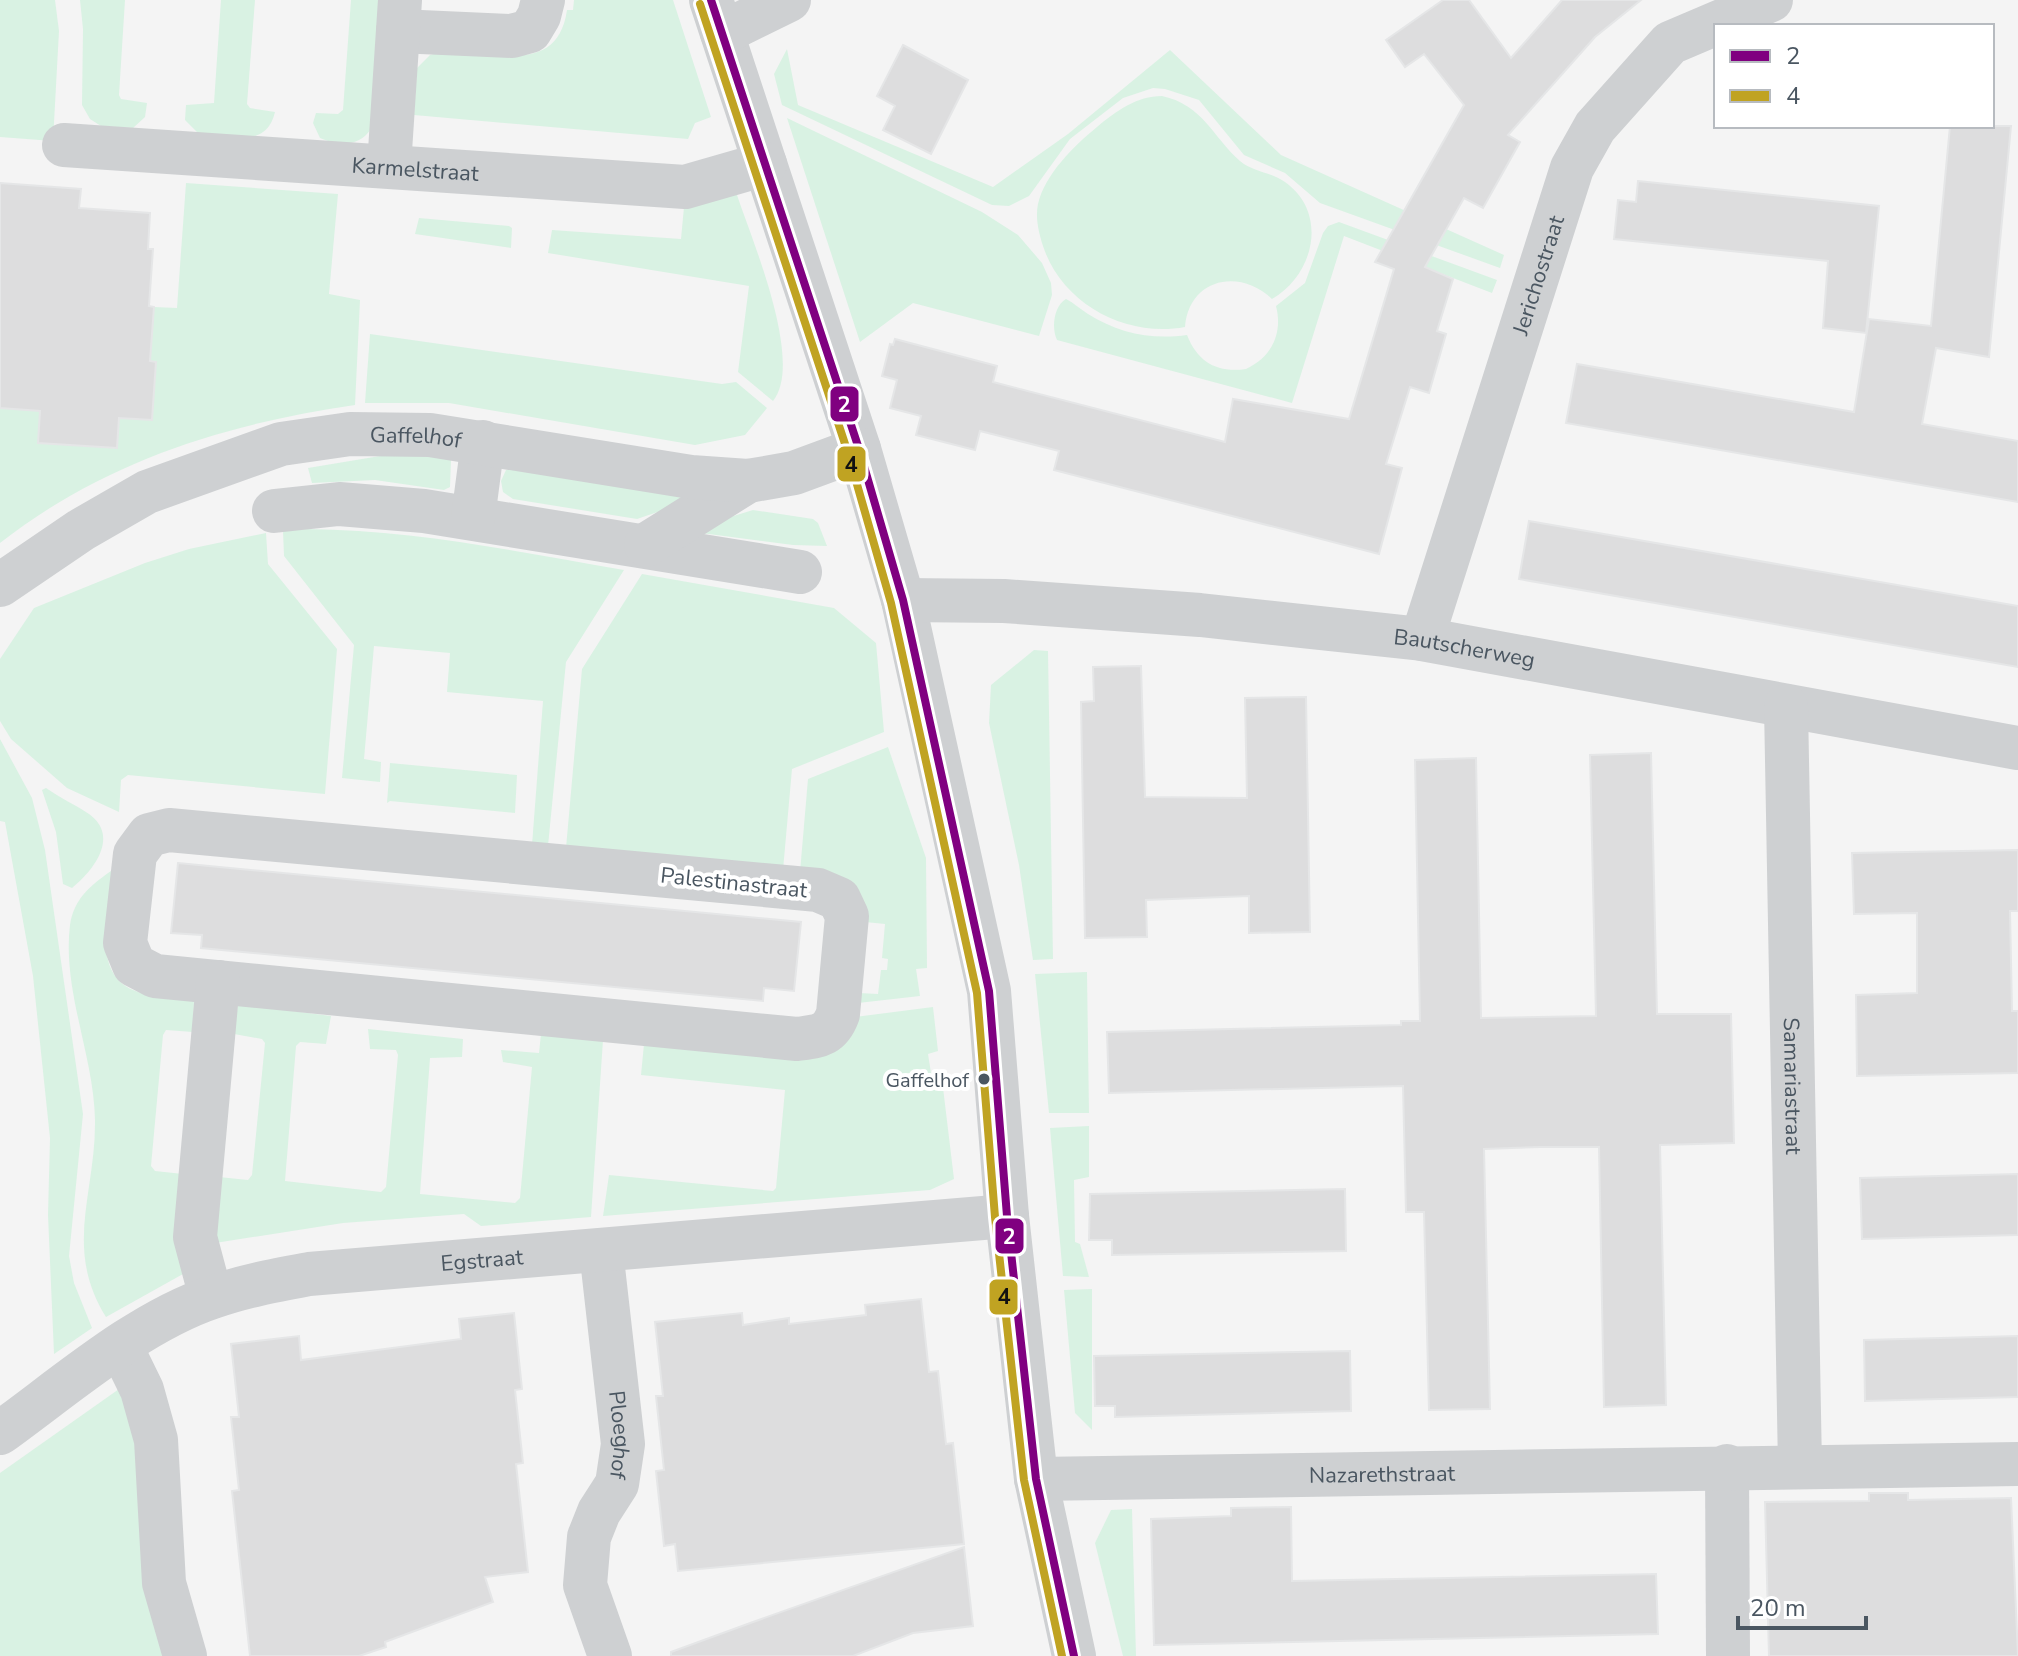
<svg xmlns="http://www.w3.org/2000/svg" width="2018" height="1656" viewBox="0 0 2018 1656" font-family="'Nunito Sans',sans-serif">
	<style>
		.green { fill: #d9f2e3 }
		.building { fill: #ddddde; stroke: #e5e6e7; stroke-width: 2 }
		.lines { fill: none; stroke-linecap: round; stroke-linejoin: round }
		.minor { stroke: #ced0d2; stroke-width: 44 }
		.bus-1-casing { stroke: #fff; stroke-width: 14 }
		.bus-2-casing { stroke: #fff; stroke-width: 14 }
		.bus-1 { stroke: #800080; stroke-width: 8 }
		.bus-2 { stroke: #c0a322; stroke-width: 8 }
		.bus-dot { fill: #4a5661; stroke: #fff; stroke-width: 3 }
		.labels { text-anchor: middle; stroke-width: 8; stroke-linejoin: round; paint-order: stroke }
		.bus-label { font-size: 20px; fill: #4a5661; stroke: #fff; text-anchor: end }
		.street-label { font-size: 22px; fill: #4a5661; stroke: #fff }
		.line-badge { stroke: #fff; stroke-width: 3 }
		.badge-label { font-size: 22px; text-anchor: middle; font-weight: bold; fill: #fff }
		.pale-badge-label { font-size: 22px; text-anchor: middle; font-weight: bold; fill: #111 }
	</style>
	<rect width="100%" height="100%" fill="#f4f4f4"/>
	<g class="green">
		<path d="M0,0H55L59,31L53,141L0,137Z"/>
		<path d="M80,0H125L119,95L121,99L147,103L145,117L133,128L101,126L90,119L82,105L83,29Z"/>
		<path d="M221,0H255L247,104L250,108L275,112C266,150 230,135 198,133L185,120L186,105L214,103Z"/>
		<path d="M351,0H382L371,129C359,147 338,146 320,138L313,123L316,113L338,114L343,110Z"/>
		<path d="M574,0H673L711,117L695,123L688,139L414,115L417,68L430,55C475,41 556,86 567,10H573Z"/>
		<path d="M787,49L798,105L993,187L1068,134L1170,50L1281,155L1504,255L1500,268L1320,203L1285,173L1244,155L1199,100L1165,89L1153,88L1123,98L1070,139L1029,196L1009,206L992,205L782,105L774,74Z"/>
		<path d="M1162,96C1203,105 1212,136 1240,161C1253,172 1271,172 1285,182C1329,213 1314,275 1272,299C1240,268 1189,278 1185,327C1126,338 1062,304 1043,246C1039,233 1035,218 1038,204C1045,174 1074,146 1097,127C1116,111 1137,96 1162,96Z"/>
		<path d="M787,118L982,212L1018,235L1042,263L1051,283L1052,295L1039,336L913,303L860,342Z"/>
		<path d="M186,183L338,194L329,294L360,300L355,405C225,424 105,461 0,543V408L40,411L39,443L117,448L119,418L156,362L150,361L154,307L177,308Z"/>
		<path d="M735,189C750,236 805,361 773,401L738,372L749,286L548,253L552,230L681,239L684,207Z"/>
		<path d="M419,218L509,226L512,228L511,248L415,234Z"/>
		<path d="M1339,222L1497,280L1492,293L1344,236L1292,403L1057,340C1051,327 1054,306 1066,299C1074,303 1080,309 1088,314C1118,333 1151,340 1187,335C1198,363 1218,373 1246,369C1272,357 1283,333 1276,306L1305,283L1323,233L1328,226Z"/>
		<path d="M370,334L722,384L736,382L767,408L745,435L695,445L449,403H365Z"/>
		<path d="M433,455L451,460L450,487L444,490L375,480L312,483L308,468L380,456Z"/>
		<path d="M519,468L684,497V503L637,519L513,499L503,492L501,481L506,470Z"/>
		<path d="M753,510L813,519L818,523L827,546L793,545L701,533L698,527Z"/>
		<path d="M307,529C415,530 519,552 624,570L566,662L548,846L532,845L543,701L447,692L450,653L374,646L364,759L381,762L380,782L342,778L354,645L284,556L283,531Z"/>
		<path d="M266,533L268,564L337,649L325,794L128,775L121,780L119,812L67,788L11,739L0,721V659L34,608L145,563L189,549Z"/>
		<path d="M642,574L834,608L876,643L884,732L792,769L783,870L566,848L582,669Z"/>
		<path d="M1034,650L1048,651L1053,959L1033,960L1019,865L989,723L991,685Z"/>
		<path d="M0,739L32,798L45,850L83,1114L69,1256L74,1283L92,1328L54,1354L48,1215L50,1138L33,976L5,822L0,821Z"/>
		<path d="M888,747L926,858L927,968L916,969L920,996L858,1003L859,993L878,994L881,970H887L888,959L882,958L885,924L865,922L800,872L808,779Z"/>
		<path d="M390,763L517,775L515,813L390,801L387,803Z"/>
		<path d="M46,788C60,798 76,805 89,814C121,837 92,872 72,888L63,884L56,832L42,790Z"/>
		<path d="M114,869C110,904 89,972 133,990C151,998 174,998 194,1000L193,1032L166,1030L163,1035L151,1166L155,1171L183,1174V1274L106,1317C63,1248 96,1193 95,1120C94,1056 62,990 70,925C74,898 92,884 114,869Z"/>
		<path d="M1087,972L1089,1113H1049L1035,974Z"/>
		<path d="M238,1004L331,1016L326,1044L300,1042L296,1046L285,1181L381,1192L386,1187L398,1055L396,1050L370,1049L368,1029L463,1039L462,1057L430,1058L420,1194L515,1203L520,1198L532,1067L503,1062L501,1050L539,1053L541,1034L603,1040L591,1217L481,1226L464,1214L343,1223L215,1243L219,1177L248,1180L252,1175L265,1043L262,1039L234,1034Z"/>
		<path d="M933,1007L938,1051L928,1054L931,1073L941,1071L954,1179L930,1190L603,1216L609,1175L773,1191L776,1188L785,1090L641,1075L644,1044Z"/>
		<path d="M1089,1126V1177L1074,1180L1075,1242L1080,1244L1089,1277L1063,1276L1050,1128Z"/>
		<path d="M1092,1289V1430L1075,1413L1064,1290Z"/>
		<path d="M129,1382L175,1656H0V1473Z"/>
		<path d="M1132,1509L1136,1656H1123L1095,1543L1111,1510Z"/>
	</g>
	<g class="building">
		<path d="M1443,0H1469L1511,58L1562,0H1641L1595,37L1508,135L1520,142L1483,208L1464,198L1425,267L1453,279L1437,331L1446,334L1429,393L1410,387L1386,464L1402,468L1379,554L1054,470L1059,451L980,431L975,450L916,435L921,416L890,408L897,380L882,376L890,344L893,345L895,339L997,366L993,382L1225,442L1233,399L1349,419L1394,269L1375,262L1464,105L1424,54L1405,67L1386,40Z"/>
		<path d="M903,45L968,80L931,154L883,130L895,106L877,96Z"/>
		<path d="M1950,126H2011L1989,357L1936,348L1922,424L2018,441V502L1566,423L1577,364L1854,412L1869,319L1931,326Z"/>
		<path d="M1638,181L1879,206L1866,333L1823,328L1828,261L1614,239L1618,200L1636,202Z"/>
		<path d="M0,183L81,189L79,208L150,213L148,249H153L149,306L154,307L150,361L156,362L152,420L119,418L117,448L38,443L40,411L0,408Z"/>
		<path d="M1529,521L2018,606V667L1519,579Z"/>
		<path d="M1141,666L1145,797L1247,798L1245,698L1306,697L1310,932L1249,933V896L1146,900L1147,937L1085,938L1081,702L1094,701L1093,667Z"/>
		<path d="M1651,753L1657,1014H1731L1734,1143L1660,1145L1666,1405L1604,1407L1599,1147H1540L1484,1149L1490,1409L1429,1410L1424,1212H1406L1403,1086L1109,1093L1107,1032L1401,1025V1021H1420L1415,760L1476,758L1481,1018L1596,1016L1590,755Z"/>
		<path d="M2018,850V911H2010L2012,1011H2018V1073L1857,1076L1856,995L1917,993V913L1854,914L1852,853Z"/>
		<path d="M178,863L801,922L794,991L764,988L763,1001L201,948L202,935L171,933Z"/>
		<path d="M2018,1174V1235L1862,1239L1860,1178Z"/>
		<path d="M1345,1189L1346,1251L1112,1255V1240H1089L1090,1194Z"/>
		<path d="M921,1299L929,1372L938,1371L946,1444L953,1443L964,1544L678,1571L675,1544L664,1546L656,1471L664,1470L656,1396H663L655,1322L742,1313L743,1325L789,1318V1324L866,1315L865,1305Z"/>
		<path d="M514,1313L522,1389L515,1390L523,1463L516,1464L528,1572L485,1577L493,1602L385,1642L386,1647L359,1656H250L232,1491L239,1490L231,1417H239L231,1344L299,1336L301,1360L461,1339L459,1319Z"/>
		<path d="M2018,1336V1397L1865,1401L1864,1340Z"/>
		<path d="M1350,1351L1351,1411L1115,1417V1406H1095L1094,1356Z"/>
		<path d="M1869,1493H1908V1500L2011,1498L2018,1656H1769L1765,1502L1869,1501Z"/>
		<path d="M1291,1507L1292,1581L1656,1574L1658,1634L1154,1645L1151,1519L1231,1516V1508Z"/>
		<path d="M964,1547L973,1626L913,1633L853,1656H671V1652L753,1622Z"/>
	</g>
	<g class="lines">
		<g class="minor">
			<path d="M711,0L859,449L903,600L989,991L1007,1216L1036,1479L1074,1656"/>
			<path d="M398,31L512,36L530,31L539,16L543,0"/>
			<path d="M722,33L789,0"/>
			<path id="s1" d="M64,145L685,187L765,164"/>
			<path d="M389,166L400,0"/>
			<path d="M274,511L339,504L424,511L800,572"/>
			<path d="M473,518L483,442"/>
			<path d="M646,545L748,481"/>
			<path id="s2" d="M0,585L81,530L147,492L281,444L350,434L430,435L691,477L748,481L794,473L859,449"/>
			<path id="s3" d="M903,600L1004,601L1200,615L1422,639L2018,748"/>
			<path id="s4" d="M1422,639L1572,168L1595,127L1670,43L1771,0"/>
			<path id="s5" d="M1786,706L1800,1467"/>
			<path d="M169,830L818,890L839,899L847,916L838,1014C830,1036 819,1036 797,1039L155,976L134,965L125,943L135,854L149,835Z"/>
			<path id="s6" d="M601,1250L623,1444L617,1484L599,1512L589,1537L585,1585L610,1656"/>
			<path d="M211,1297L195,1237L218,982"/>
			<path d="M121,1347L142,1390L156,1440L164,1583L185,1656"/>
			<path id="s7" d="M0,1433C64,1387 138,1322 213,1297C244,1286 277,1280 309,1274L1007,1216"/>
			<path d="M1727,1466L1728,1656"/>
			<path id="s8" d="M1036,1479L2018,1464"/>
		</g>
		<g class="bus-1-casing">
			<path id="bus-1" d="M711,0L859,449L903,600L989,991L1007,1216L1036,1479L1074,1656"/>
		</g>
		<g class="bus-2-casing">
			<path id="bus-2" d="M700,4L848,453L891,603L977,993L995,1217L1024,1480L1062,1656"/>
		</g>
		<use href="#bus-1" class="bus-1"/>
		<use href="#bus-2" class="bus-2"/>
	</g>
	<circle class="bus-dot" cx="984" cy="1079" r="7"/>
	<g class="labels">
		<g class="bus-label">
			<text x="969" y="1087">Gaffelhof</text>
		</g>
		<g class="street-label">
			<text dy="8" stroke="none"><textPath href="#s1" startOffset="352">Karmelstraat</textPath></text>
			<text dy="8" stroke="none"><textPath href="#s4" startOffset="382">Jerichostraat</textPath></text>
			<text dy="8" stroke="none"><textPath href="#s2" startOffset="452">Gaffelhof</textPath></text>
			<text dy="8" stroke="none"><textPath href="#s3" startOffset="564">Bautscherweg</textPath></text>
			<text transform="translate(734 882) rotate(6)" y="8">Palestinastraat</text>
			<text dy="8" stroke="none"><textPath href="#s5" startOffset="380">Samariastraat</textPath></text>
			<text dy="8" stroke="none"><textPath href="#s7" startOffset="526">Egstraat</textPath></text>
			<text dy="8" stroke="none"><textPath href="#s6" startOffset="186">Ploeghof</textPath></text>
			<text dy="8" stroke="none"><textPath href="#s8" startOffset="346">Nazarethstraat</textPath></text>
		</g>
	</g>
	<g class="line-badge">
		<rect x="829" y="385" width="31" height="38" rx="8" fill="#800080"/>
		<rect x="836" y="445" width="31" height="38" rx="8" fill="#c0a322"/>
		<rect x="994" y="1217" width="31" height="38" rx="8" fill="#800080"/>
		<rect x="988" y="1278" width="31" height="38" rx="8" fill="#c0a322"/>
	</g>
	<g class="badge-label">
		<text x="844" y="412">2</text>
		<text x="1009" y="1244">2</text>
	</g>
	<g class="pale-badge-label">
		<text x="851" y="472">4</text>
		<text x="1004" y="1304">4</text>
	</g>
	<rect x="1714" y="24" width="280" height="104" fill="#ffffff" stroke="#b7bbc0" stroke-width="2"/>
	<rect x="1730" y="50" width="40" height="12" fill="#800080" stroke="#b7bbc0" stroke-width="2"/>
	<text x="1786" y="64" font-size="24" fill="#4a5661">2</text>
	<rect x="1730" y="90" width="40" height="12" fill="#c0a322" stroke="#b7bbc0" stroke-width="2"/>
	<text x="1786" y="104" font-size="24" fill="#4a5661">4</text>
	<path d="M1738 1616v12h128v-12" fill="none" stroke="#4a5661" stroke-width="4"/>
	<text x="1750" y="1616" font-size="24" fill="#4a5661" stroke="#ffffff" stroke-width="6" paint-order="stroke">20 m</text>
</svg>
